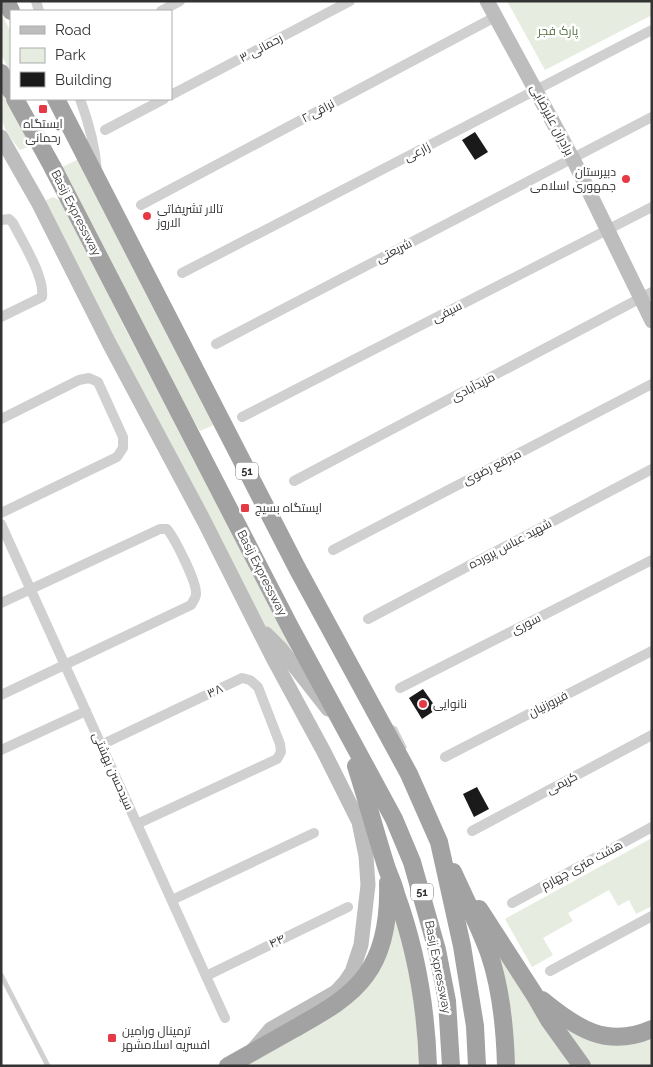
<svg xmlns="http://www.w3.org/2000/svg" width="653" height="1067" viewBox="0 0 653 1067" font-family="Raleway,Cairo,sans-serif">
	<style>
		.green { fill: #e6ecdf }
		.building { fill: #1a1a1a }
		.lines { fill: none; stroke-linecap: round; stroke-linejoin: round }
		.service { stroke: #d0d0d0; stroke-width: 5 }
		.minor { stroke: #d0d0d0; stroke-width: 10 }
		.secondary { stroke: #bdbdbd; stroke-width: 15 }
		.trunk { stroke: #a2a2a2; stroke-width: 18 }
		.poi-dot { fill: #e63946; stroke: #fff; stroke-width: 2 }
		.labels { text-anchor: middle; stroke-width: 5; stroke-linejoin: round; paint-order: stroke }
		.shield { fill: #fff; stroke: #707070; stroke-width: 1 }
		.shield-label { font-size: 11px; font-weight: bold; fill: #333 }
		.park-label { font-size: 12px; fill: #56703f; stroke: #fff }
		.street-label { font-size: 12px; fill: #333; stroke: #fff }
		.poi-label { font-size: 12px; fill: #333; stroke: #fff; text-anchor: start }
	</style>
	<rect width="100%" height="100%" fill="#fff"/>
	<g class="green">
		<path d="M507,1H652V15L545,70Z"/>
		<path d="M1,13L11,32V70H9L1,54Z"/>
		<path d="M1,90L31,146L20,150C0,125 1,122 1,90Z"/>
		<path d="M79,159L216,424L200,431L162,367L62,167Z"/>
		<path d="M53,197L62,202L68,213L128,334L201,471L306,677L258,618L43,202Z"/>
		<path d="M652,838V906L636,914L629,900L618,906L609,890L568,913L573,921L543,938L553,955L532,967L505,919Z"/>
		<path d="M392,893L410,962L424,1066H238L356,993Z"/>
		<path d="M498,947L576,1066H510Z"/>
		<path d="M555,1018L652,1036V1066H587Z"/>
	</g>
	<g class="building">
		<path d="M475,132L488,152L475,160L462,140Z"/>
		<path d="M423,689L437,709L422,719L409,698Z"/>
		<path d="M477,787L489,809L474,817L463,794Z"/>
	</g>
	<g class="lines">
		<g class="service">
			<path d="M389,726L395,729L404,747"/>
			<path d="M1,975L48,1066"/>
		</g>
		<g class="minor">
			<path d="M36,1L39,11"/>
			<path d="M161,11L180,1"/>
			<path d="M171,95L350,1"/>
			<path d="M80,99C89,123 95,145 97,171"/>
			<path d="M105,130L164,99"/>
			<path d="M141,205L495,17"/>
			<path d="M1,220L9,219L13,223C22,241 45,277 42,297L1,317"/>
			<path d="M182,273L652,30"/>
			<path d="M216,344L652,117"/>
			<path d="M242,417L652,207"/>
			<path d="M1,419L79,380L89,378L98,382L123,437V448L117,457L1,513"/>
			<path d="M294,481L652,292"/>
			<path d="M1,524L225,1018"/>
			<path d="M333,550L652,384"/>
			<path d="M1,603L160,529H167C175,539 197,582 196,594C196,598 193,601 191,605L1,695"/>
			<path d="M368,619L652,469"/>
			<path d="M400,688L652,560"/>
			<path d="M101,745L242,678L250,680L258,687L280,744L281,752L277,759L137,824"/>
			<path d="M1,750L86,711"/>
			<path d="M445,757L652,651"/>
			<path d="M472,831L652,735"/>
			<path d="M172,900L314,833"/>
			<path d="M512,903L652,827"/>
			<path d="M550,971L652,916"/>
			<path d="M206,976L348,907"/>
		</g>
		<g class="secondary">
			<path d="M487,1L573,159L652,321"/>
			<path d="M1,137L38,202L109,343L204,521L273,658L324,752L359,822L366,856L368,885L361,945L352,972L346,981L336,992L271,1029L253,1050"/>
			<path d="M266,634L281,649L328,709"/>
		</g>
		<g class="trunk">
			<path d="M6,1L11,11"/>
			<path d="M1,73L11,91"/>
			<path d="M15,99L52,166L291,629L394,819L412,862L437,950L447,1001L451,1066"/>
			<path d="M56,99L297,568L409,774L439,842L462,946L475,1026L477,1066"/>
			<path d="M356,766C367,800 376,835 387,869C390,877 394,885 396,894C416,949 426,1007 428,1066"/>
			<path d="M453,872C465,899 479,925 489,953C501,988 505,1029 506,1066"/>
			<path d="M479,909L534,994L549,1020L582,1066"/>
			<path d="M542,1000C576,1028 607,1049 652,1029"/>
			<path d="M228,1066C249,1054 271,1042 292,1030C318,1015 348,1000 366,975C385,949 389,915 388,883"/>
		</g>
	</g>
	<g class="poi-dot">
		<rect x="38" y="104" width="10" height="10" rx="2.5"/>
		<circle cx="626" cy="179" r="5"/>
		<circle cx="147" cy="216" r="5"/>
		<rect x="240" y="503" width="10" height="10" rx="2.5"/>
		<circle cx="423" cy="704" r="5"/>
		<rect x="107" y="1033" width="10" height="10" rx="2.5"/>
	</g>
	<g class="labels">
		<g class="shield">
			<rect x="236" y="462.5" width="22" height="17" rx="4"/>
			<rect x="411" y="883.5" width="22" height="17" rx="4"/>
		</g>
		<g class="shield-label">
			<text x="247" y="475">51</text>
			<text x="422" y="896">51</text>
		</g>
		<g class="park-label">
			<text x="558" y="35">پارک فجر</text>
		</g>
		<g class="street-label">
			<text transform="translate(261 48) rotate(-28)" y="4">رحمانی ۳</text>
			<text transform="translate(318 111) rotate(-28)" y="4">نراقی ۲</text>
			<text transform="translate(552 120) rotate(62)" y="4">برادران علیرضایی</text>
			<text transform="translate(417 152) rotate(-27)" y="4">زارعی</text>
			<text transform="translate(76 213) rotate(63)" y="4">Basij Expressway</text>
			<text transform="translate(394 251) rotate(-27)" y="4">شریعتی</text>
			<text transform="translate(447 312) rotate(-27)" y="4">سیفی</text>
			<text transform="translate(473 387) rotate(-28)" y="4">مزیدآبادی</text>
			<text transform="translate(492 467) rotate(-27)" y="4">مبرقع رضوی</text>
			<text transform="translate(510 544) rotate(-28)" y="4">شهید عباس پرورده</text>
			<text transform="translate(262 573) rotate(63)" y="4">Basij Expressway</text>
			<text transform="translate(526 624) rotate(-27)" y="4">سوری</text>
			<text transform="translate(215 691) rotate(-25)" y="4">۳۸</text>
			<text transform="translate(548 704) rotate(-27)" y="4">فیروزنیان</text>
			<text transform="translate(113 771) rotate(66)" y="4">سیدحسن بهشتی</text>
			<text transform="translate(562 783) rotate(-28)" y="4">کریمی</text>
			<text transform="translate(582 865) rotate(-28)" y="4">هشت متری چهارم</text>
			<text transform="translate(277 941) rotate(-26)" y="4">۴۴</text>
			<text transform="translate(438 967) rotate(79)" y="4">Basij Expressway</text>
		</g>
		<g class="poi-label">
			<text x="43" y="128" text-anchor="middle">ایستگاه<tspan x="43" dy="14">رحمانی</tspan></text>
			<text x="616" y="176" text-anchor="end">دبیرستان<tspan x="616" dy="14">جمهوری اسلامی</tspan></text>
			<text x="157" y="213">تالار تشریفاتی<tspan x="157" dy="14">الاروز</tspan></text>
			<text x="255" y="512">ایستگاه بسیج</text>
			<text x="433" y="708">نانوایی</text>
			<text x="122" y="1035">ترمینال ورامین<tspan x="122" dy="14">افسریه اسلامشهر</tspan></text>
		</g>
	</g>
	<rect width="653" height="1067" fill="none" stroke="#333333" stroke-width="5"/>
	<rect x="10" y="10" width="162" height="90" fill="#ffffff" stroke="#adadad"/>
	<rect x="20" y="26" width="25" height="8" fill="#bdbdbd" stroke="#adadad"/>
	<text x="55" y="35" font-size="15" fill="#333333">Road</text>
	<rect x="20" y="48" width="25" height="15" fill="#e6ecdf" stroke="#adadad"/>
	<text x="55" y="60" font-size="15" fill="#333333">Park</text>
	<rect x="20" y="72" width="25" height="15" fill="#1a1a1a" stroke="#adadad"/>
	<text x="55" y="85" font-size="15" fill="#333333">Building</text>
</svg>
